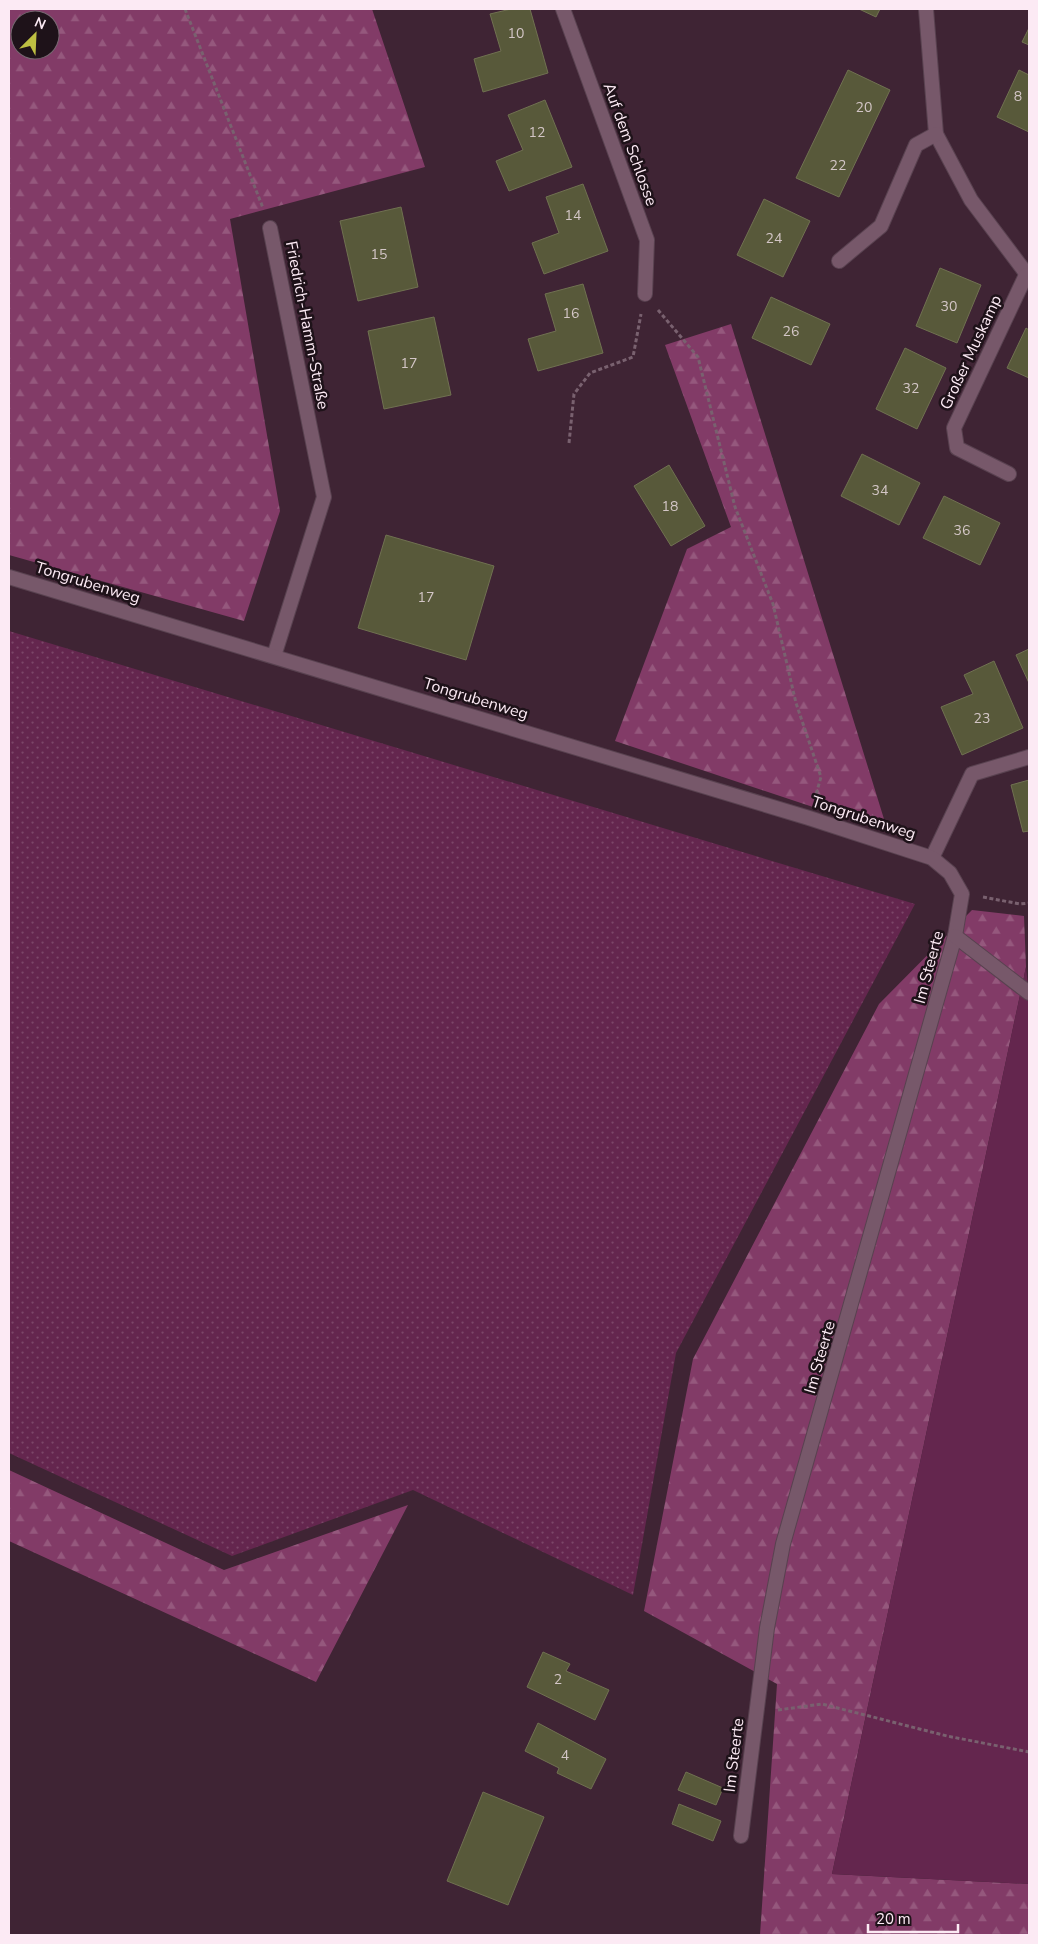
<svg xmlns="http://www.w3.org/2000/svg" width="1038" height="1944" viewBox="0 0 1038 1944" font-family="'Nunito Sans',sans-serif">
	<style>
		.grass { fill: url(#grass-dots) }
		.forest { fill: url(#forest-firs); fill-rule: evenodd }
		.park { fill: #64264e }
		.building { fill: #58593a; stroke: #707151 }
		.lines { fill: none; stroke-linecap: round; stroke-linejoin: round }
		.service-casing { stroke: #594250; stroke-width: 16 }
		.minor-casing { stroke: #594250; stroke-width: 16 }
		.path { stroke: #79616f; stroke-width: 3; stroke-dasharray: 4 2.5; stroke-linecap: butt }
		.service { stroke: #77586a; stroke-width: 14 }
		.minor { stroke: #77586a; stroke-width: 14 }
		.labels { text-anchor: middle; stroke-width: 5; stroke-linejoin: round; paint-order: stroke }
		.number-label { font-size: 14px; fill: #d3c6c6 }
		.street-label { font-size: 16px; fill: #fceaf4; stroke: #1e1219 }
	</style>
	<defs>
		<pattern id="grass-dots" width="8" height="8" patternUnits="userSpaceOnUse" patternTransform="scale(1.25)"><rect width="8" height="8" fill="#64264e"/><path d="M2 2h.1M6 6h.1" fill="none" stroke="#7b4668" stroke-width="1.8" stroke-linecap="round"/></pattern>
		<pattern id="forest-firs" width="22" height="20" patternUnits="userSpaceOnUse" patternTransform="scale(1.25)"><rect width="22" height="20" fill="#823b67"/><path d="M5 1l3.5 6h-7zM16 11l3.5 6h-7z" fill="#95587d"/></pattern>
	</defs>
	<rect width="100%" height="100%" fill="#3f2434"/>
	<path class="grass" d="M9,631L915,904L676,1353L633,1595L413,1490L232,1556L9,1453Z"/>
	<g class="forest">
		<path d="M9,9H372L425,167L230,219L280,511L244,621L9,555ZM20,20H50V50H20Z"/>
		<path d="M731,324L888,832L615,741L687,549L731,527L665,345Z"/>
		<path d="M972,910L1024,916L1026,967L832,1874L1029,1884V1935H760L777,1684L644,1611L693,1359L879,1004Z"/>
		<path d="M9,1470L224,1570L408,1505L316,1682L9,1541Z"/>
	</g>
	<path class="park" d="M1026,967L1029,996V1884L832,1874Z"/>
	<g class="building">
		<path d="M511,9H530L548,73L483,92L474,59L501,51L490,14Z"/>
		<path d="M859,9H880L876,17Z"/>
		<path d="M1029,28V45L1022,42Z"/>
		<path d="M848,70L890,90L839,197L796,178Z"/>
		<path d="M1019,70L1029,75V132L997,117Z"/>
		<path d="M545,100L572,167L509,191L496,161L523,150L508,115Z"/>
		<path d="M583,184L608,251L544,274L532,243L559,233L546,197Z"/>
		<path d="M764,199L810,221L783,277L737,255Z"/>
		<path d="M401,207L418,287L358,301L340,221Z"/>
		<path d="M940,268L981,285L957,343L916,326Z"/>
		<path d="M583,284L603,353L538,371L528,339L556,331L545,294Z"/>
		<path d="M771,297L830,324L811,365L752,338Z"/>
		<path d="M434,317L451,395L384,409L368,331Z"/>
		<path d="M1026,328L1029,330V378L1007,368Z"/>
		<path d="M905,348L946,368L917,429L876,409Z"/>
		<path d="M862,454L920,483L899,525L841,496Z"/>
		<path d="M669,465L705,526L671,546L634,486Z"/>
		<path d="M944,496L1000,523L980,565L923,538Z"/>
		<path d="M386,535L494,566L466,660L358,628Z"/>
		<path d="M1029,649V683L1016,655Z"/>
		<path d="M994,661L1023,728L962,755L941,707L973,694L964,675Z"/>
		<path d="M1029,780V831L1023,832L1011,785Z"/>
		<path d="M543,1652L570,1664L566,1671L609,1690L595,1720L527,1687Z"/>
		<path d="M538,1723L606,1759L591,1789L557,1773L559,1768L525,1751Z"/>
		<path d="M686,1772L723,1788L716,1805L678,1790Z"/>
		<path d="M483,1792L544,1817L508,1905L447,1881Z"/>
		<path d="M679,1804L721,1821L713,1841L672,1824Z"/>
	</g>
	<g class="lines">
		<g class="service-casing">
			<path id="service" d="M932,858L972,774L1029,757"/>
		</g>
		<g class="minor-casing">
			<g id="minor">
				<path d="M563,9L647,240L645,294"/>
				<path d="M926,9L936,134L971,200L1029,277"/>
				<path d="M270,228L324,497L274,656"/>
				<path d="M839,261L881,226L916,145L936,134"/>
				<path d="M1009,474L957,448L954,428L1026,275"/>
				<path d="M9,577L809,818L932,858L950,873L962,894L955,936L783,1544L767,1628L741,1836"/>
				<path d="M955,936L1029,993"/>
			</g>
		</g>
		<g class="path">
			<path d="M185,9L263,208"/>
			<path d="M658,310L698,357L735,507L773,604L796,703L821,777L815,798"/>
			<path d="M569,443L574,394L590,373L633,357L641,314"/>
			<path d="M983,897L1020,904L1029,903"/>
			<path d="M778,1710L822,1704L947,1736L1029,1752"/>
		</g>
		<use href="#service" class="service"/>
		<use href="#minor" class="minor"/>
	</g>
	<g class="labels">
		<g class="number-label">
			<text x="516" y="38">10</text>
			<text x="1018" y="101">8</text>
			<text x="864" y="112">20</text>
			<text x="537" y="137">12</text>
			<text x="838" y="170">22</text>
			<text x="573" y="220">14</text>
			<text x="774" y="243">24</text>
			<text x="379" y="259">15</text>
			<text x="949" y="311">30</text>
			<text x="571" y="318">16</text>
			<text x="791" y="336">26</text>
			<text x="409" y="368">17</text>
			<text x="911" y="393">32</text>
			<text x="880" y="495">34</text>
			<text x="670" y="511">18</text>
			<text x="962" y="535">36</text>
			<text x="426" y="602">17</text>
			<text x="982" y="723">23</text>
			<text x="558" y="1684">2</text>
			<text x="565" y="1760">4</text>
		</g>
		<g class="street-label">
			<text transform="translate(631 144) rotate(70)" y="6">Auf dem Schlosse</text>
			<text transform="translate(308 325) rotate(79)" y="6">Friedrich-Hamm-Straße</text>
			<text transform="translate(970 352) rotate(-65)" y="6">Großer Muskamp</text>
			<text transform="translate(88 582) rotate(17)" y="6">Tongrubenweg</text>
			<text transform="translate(476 698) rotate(17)" y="6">Tongrubenweg</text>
			<text transform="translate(864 817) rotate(18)" y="6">Tongrubenweg</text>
			<text transform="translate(928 967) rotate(-75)" y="6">Im Steerte</text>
			<text transform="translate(819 1357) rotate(-74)" y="6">Im Steerte</text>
			<text transform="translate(733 1755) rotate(-83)" y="6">Im Steerte</text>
		</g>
	</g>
	<rect width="1038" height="1944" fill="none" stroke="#fceaf4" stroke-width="20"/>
	<g transform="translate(35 35) rotate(24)"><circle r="24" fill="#1e1219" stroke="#776871"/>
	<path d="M0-4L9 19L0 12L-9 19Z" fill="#bebf42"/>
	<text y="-8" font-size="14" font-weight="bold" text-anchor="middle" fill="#fceaf4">N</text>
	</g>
	<path d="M868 1924v8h90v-8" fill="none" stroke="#fceaf4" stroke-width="2.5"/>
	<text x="876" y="1924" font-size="15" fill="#fceaf4" stroke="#1e1219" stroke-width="4" paint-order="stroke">20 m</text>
</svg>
